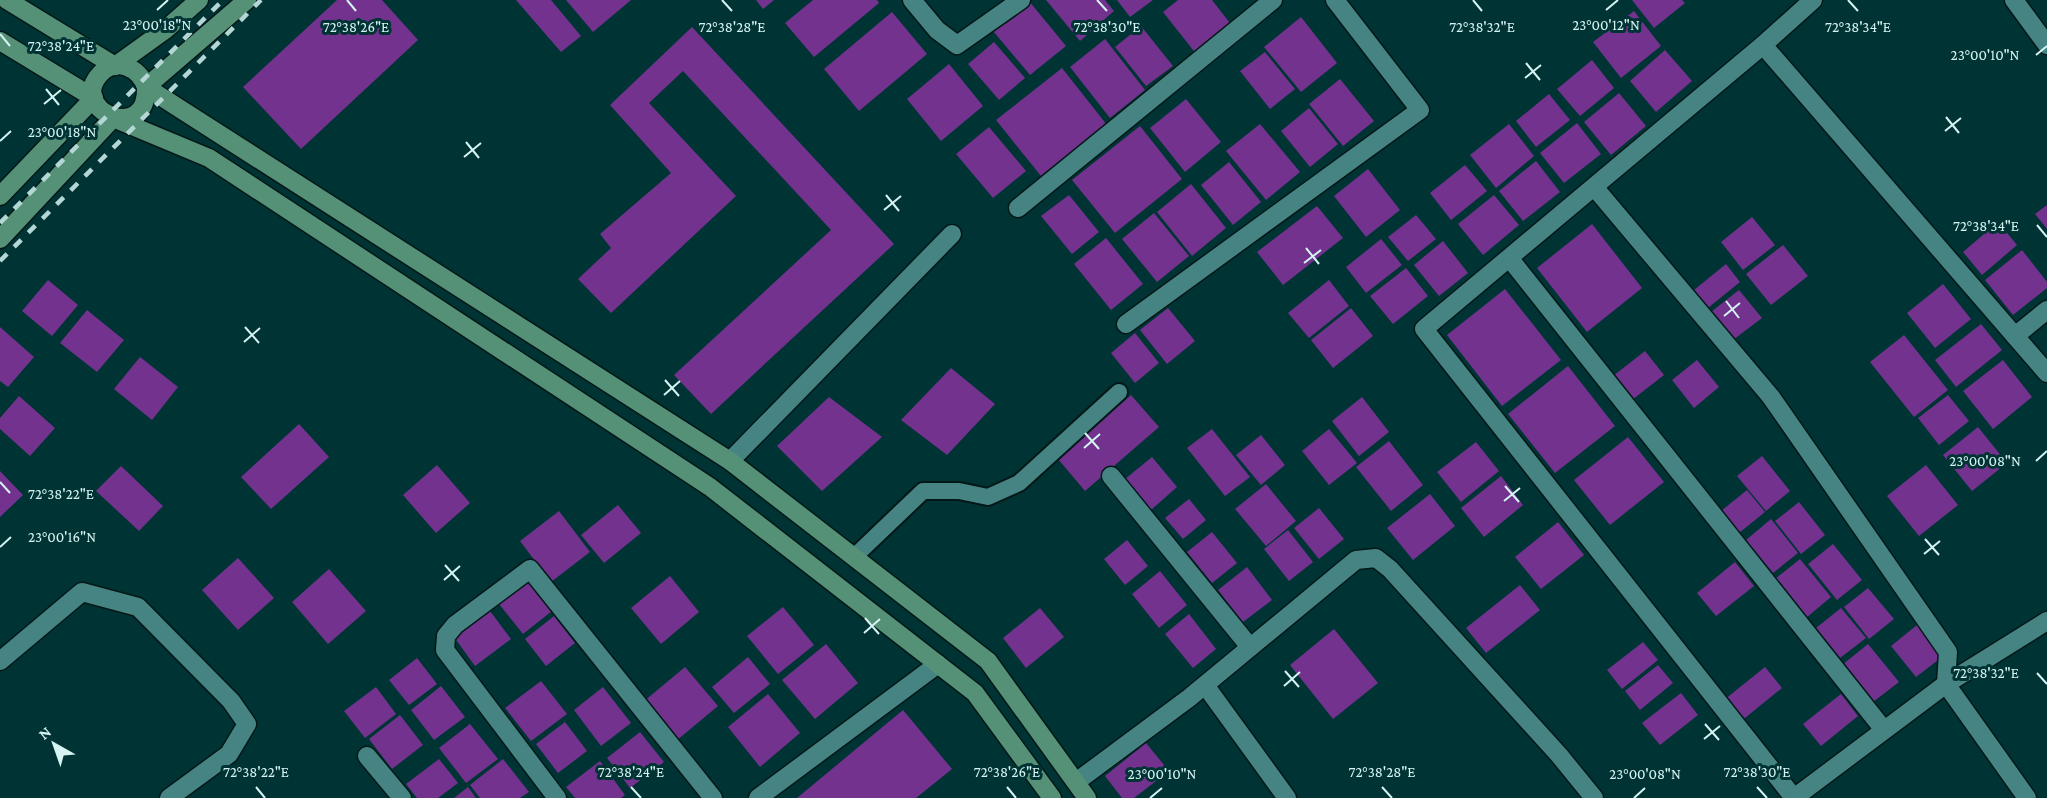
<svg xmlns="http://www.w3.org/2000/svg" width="2047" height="798" viewBox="0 0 2047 798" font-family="'Crimson Pro',serif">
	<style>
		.building { fill: #72328e }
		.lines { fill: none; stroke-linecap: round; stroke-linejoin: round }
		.lane-casing { stroke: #051818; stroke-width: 20 }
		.street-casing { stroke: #051818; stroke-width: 21 }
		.secondary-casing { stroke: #051818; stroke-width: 21 }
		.lane { stroke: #458483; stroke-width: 16 }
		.street { stroke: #458483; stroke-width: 18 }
		.secondary { stroke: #559176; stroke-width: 18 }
		.rail { stroke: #b4d6d5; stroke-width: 4.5; stroke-dasharray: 10 10; stroke-linecap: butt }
		.ticks { fill: none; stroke: #d5f4f3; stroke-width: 2 }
		.ticks-label { font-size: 15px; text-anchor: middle; fill: #d5f4f3; stroke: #003434; stroke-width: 6; stroke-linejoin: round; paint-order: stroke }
	</style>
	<rect width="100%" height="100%" fill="#003434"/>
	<g class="building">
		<path d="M337,0H382L418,40L301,149L243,87Z"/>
		<path d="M516,0H551L581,36L561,52Z"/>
		<path d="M566,0H631L593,32Z"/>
		<path d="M756,0H774L763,9Z"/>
		<path d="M813,0H877L879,3L814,57L785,23Z"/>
		<path d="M1046,0H1105L1114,11L1080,41Z"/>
		<path d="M1117,0H1153L1130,17Z"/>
		<path d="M1178,0H1212L1233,27L1197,55L1163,12Z"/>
		<path d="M1632,0H1682L1685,3L1654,28Z"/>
		<path d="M1029,1L1066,46L1030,75L993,31Z"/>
		<path d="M1634,11L1661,46L1621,78L1593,42Z"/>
		<path d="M892,12L927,54L859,111L824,69Z"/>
		<path d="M1301,17L1337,63L1301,92L1264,47Z"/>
		<path d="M1141,26L1173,66L1146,86L1115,47Z"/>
		<path d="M692,27L894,244L711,414L674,375L831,230L683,71L649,103L736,196L611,313L578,279L611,248L600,234L671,173L610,105Z"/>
		<path d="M1105,39L1145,90L1110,118L1070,67Z"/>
		<path d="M994,42L1025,78L999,100L968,64Z"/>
		<path d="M1665,50L1692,81L1656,112L1630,81Z"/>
		<path d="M1265,52L1295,89L1270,109L1240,71Z"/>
		<path d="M1592,60L1614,88L1580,116L1557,89Z"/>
		<path d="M949,64L983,106L941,141L907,99Z"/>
		<path d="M1062,68L1107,125L1041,176L996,120Z"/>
		<path d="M1340,79L1374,121L1343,146L1309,104Z"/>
		<path d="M1619,93L1646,126L1611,155L1584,122Z"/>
		<path d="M1549,94L1570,120L1536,147L1516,121Z"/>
		<path d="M1186,99L1221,142L1185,172L1150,128Z"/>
		<path d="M1309,108L1338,144L1310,167L1281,131Z"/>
		<path d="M1577,123L1601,154L1564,183L1540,153Z"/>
		<path d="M1260,124L1300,172L1266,200L1226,151Z"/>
		<path d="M1509,124L1534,156L1496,188L1470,155Z"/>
		<path d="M1140,126L1182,179L1115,233L1072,180Z"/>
		<path d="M989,127L1026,171L993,198L956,154Z"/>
		<path d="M1536,161L1560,192L1523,221L1499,191Z"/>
		<path d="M1229,162L1261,202L1233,225L1201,185Z"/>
		<path d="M1465,165L1487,191L1451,220L1430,193Z"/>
		<path d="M1368,169L1400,210L1366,237L1334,196Z"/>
		<path d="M1191,184L1226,228L1192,256L1157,212Z"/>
		<path d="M1069,195L1099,232L1072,254L1041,216Z"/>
		<path d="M1494,195L1519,225L1483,255L1458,224Z"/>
		<path d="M2047,205V229L2035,214Z"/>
		<path d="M1317,206L1343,238L1283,285L1257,252Z"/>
		<path d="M1154,213L1189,256L1157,282L1122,239Z"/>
		<path d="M1416,215L1436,239L1408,261L1388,237Z"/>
		<path d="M1752,217L1775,245L1743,270L1721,242Z"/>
		<path d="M1998,222L2017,245L1982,275L1963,252Z"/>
		<path d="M1592,224L1642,288L1587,332L1537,268Z"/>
		<path d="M1106,238L1143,284L1111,310L1074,264Z"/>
		<path d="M1381,239L1402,265L1366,293L1346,267Z"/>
		<path d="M1443,241L1468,273L1439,296L1414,265Z"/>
		<path d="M1783,245L1808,276L1771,305L1746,274Z"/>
		<path d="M2022,250L2047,282V288L2013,315L1985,280Z"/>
		<path d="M1726,264L1740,282L1703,312L1689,294Z"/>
		<path d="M1406,268L1428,296L1393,324L1370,296Z"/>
		<path d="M48,280L78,305L52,336L22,311Z"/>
		<path d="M1329,280L1349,306L1309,338L1288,313Z"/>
		<path d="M1943,284L1971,319L1935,348L1907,313Z"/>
		<path d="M1505,289L1561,360L1502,406L1447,335Z"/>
		<path d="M1739,290L1762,318L1729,343L1707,315Z"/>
		<path d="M1168,308L1195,341L1167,364L1140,330Z"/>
		<path d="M1351,308L1373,336L1333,368L1311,340Z"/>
		<path d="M87,310L124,340L97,372L60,343Z"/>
		<path d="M1981,324L2002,350L1956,387L1935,360Z"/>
		<path d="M0,327L34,357L8,387L0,381Z"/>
		<path d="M1135,333L1159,363L1135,383L1111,353Z"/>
		<path d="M1904,335L1948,390L1914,417L1870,362Z"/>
		<path d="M1645,351L1664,375L1632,400L1613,376Z"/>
		<path d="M140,357L178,387L152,420L114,389Z"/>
		<path d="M1697,360L1719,387L1694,408L1672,380Z"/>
		<path d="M2003,360L2032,397L1993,429L1963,391Z"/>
		<path d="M1568,366L1615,426L1555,473L1508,414Z"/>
		<path d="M951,368L995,404L947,455L901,420Z"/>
		<path d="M1131,395L1159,427L1085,491L1058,459Z"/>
		<path d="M1948,395L1969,421L1939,445L1918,418Z"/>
		<path d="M19,396L55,428L30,456L0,429V418Z"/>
		<path d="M829,397L882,437L822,491L777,446Z"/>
		<path d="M1362,397L1389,432L1359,456L1332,421Z"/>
		<path d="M299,424L329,457L271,509L241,477Z"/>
		<path d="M1978,427L2007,463L1972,491L1943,455Z"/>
		<path d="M1212,429L1250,477L1225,496L1187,448Z"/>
		<path d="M1329,429L1357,463L1329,485L1302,451Z"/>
		<path d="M1261,435L1285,465L1261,485L1236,455Z"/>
		<path d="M1628,437L1664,482L1610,525L1574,480Z"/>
		<path d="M1389,441L1423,485L1391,511L1356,467Z"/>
		<path d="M1476,442L1499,471L1461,502L1437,472Z"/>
		<path d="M1762,456L1790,491L1766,511L1737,476Z"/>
		<path d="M1152,457L1177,487L1151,510L1125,479Z"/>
		<path d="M437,465L470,503L436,533L403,495Z"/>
		<path d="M1926,465L1958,505L1919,536L1887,496Z"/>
		<path d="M121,466L163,506L139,531L96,491Z"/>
		<path d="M0,471L23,495L0,517Z"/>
		<path d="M1501,476L1523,505L1484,537L1461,508Z"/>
		<path d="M1266,484L1296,521L1266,546L1235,509Z"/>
		<path d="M1747,490L1765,512L1739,533L1721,511Z"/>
		<path d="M1430,494L1455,526L1413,560L1387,528Z"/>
		<path d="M1189,499L1206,520L1183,539L1165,518Z"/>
		<path d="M1799,502L1825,535L1801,554L1775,521Z"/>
		<path d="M618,505L641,533L604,563L581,535Z"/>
		<path d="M1319,508L1344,539L1319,559L1294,528Z"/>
		<path d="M559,511L590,552L551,582L520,541Z"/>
		<path d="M1771,519L1798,553L1773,573L1746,540Z"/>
		<path d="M1558,522L1584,555L1541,589L1515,557Z"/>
		<path d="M1288,530L1313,562L1289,581L1264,549Z"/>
		<path d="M1212,532L1237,563L1212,583L1187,552Z"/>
		<path d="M1127,540L1148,566L1125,585L1104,559Z"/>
		<path d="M1833,544L1862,580L1837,600L1808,564Z"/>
		<path d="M238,558L274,598L238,630L202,590Z"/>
		<path d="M1800,559L1831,597L1806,618L1775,579Z"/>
		<path d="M1735,562L1754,586L1716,616L1697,593Z"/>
		<path d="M1247,567L1272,600L1243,622L1218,590Z"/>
		<path d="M329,569L366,611L328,644L292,602Z"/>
		<path d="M1160,571L1187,605L1159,628L1132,594Z"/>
		<path d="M670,576L699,612L661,644L631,608Z"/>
		<path d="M528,581L552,611L523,634L499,604Z"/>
		<path d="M1520,585L1540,610L1486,653L1466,628Z"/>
		<path d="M1868,588L1894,619L1869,639L1844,607Z"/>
		<path d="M783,607L814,645L778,674L747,636Z"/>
		<path d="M1040,608L1064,637L1026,668L1003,638Z"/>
		<path d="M1841,608L1866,638L1840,658L1816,628Z"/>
		<path d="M490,611L511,639L475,666L454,637Z"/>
		<path d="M1189,614L1216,649L1193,668L1165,634Z"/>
		<path d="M554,616L575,643L546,666L525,639Z"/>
		<path d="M1917,625L1942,657L1916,677L1891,646Z"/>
		<path d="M1334,629L1378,683L1333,719L1290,665Z"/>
		<path d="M1643,642L1658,660L1622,689L1607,670Z"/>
		<path d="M826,644L858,683L815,719L782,680Z"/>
		<path d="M1868,644L1899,682L1873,702L1842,665Z"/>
		<path d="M748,657L770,684L734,713L712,687Z"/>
		<path d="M417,658L437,684L409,705L389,680Z"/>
		<path d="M1658,665L1673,683L1640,710L1625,691Z"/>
		<path d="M685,667L718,706L676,741L643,702Z"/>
		<path d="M1765,667L1782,688L1740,722L1724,700Z"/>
		<path d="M541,681L567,714L531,741L505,708Z"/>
		<path d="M441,686L465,717L434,740L411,710Z"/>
		<path d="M376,687L396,714L365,738L344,711Z"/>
		<path d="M603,687L631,723L601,746L574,710Z"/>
		<path d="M1681,693L1698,715L1660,745L1642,723Z"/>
		<path d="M768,694L800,733L760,767L728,727Z"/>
		<path d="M1841,694L1858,716L1821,746L1803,724Z"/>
		<path d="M903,710L952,769L916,798H797Z"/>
		<path d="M400,715L423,745L392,769L369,739Z"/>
		<path d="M565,722L587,751L558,773L536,744Z"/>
		<path d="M470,724L498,759L466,783L439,748Z"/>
		<path d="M640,732L664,762L630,788L607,758Z"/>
		<path d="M1146,743L1169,771L1134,798H1122L1105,776Z"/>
		<path d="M439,759L458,783L438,798H417L406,784Z"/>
		<path d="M503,759L529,792L520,798H480L470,785Z"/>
		<path d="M600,761L625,795L621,798H575L566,787Z"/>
		<path d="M468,787L476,798H454Z"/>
	</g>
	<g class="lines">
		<g class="lane-casing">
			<path id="lane" d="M854,557L923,491H959L988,497L1019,483L1119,392"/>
		</g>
		<g class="street-casing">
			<g id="street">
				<path d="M912,0L937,30L957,45L1021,0"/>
				<path d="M1813,0L1763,45L2047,373"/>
				<path d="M2014,0L2047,45"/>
				<path d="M1763,45L1424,329L1794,798"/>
				<path d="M1595,188L1771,397L1948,652L1946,684L2027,798"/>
				<path d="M1018,208L1273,0"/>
				<path d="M1510,259L1884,730"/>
				<path d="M1126,324L1420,110L1335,0"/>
				<path d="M2015,336L2047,310"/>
				<path d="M730,461L952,234"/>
				<path d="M1111,476L1250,647"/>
				<path d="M0,661L82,592L138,607L231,701L247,724L229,754L169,798"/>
				<path d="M1205,685L1287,798"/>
				<path d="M367,756L402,798"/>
				<path d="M1076,782L1189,698L1356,560L1376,558L1390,569L1559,755L1594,798"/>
				<path d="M557,798L445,650L446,636L455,625L530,569L713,798"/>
				<path d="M758,798L938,664"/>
				<path d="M1794,798L1946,684L2047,621"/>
			</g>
		</g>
		<g class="secondary-casing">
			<g id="secondary">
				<path d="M7,0L115,66L165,30L199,0"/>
				<path d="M0,41L94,98L0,196"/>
				<path d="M146,87C148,146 66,109 101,73C117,57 139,68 146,87L730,461L988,661L1087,798"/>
				<path d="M146,87L247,0"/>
				<path d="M0,239L113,118L209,158L710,487L975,693L1052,798"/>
			</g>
		</g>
		<use href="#lane" class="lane"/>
		<use href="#street" class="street"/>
		<use href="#secondary" class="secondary"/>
		<g class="rail">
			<path d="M0,223L223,0"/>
			<path d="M0,261L261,0"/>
		</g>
	</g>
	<path class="ticks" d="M347,0L356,11M722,0L732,11M1097,0L1107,11M1473,0L1482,11M1848,0L1858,11M157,10L168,0M1606,10L1618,0M0,34L10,46M2036,55L2047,46M1526,63L1540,80M1525,78L1541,65M46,89L59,105M44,104L61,90M1946,117L1959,133M1945,131L1961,118M0,141L11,131M466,142L479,158M464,157L481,143M886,195L899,211M884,210L901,196M2037,225L2047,237M1306,248L1319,264M1304,263L1321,250M1726,301L1739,318M1724,316L1740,303M245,327L259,343M244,342L260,328M665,380L679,396M664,395L680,381M1085,433L1099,449M1084,448L1100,434M2036,461L2047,451M0,482L10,493M1505,486L1519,502M1504,501L1520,488M1925,539L1939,555M0,547L11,537M1924,554L1940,541M445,565L459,581M444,580L460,566M865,618L879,634M864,633L880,619M1285,671L1299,687M2037,673L2047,684M1284,686L1300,672M1705,724L1719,740M1704,739L1720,726M256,787L265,798M631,787L641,798M1007,787L1016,798M1382,787L1392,798M1757,787L1767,798M1150,798L1162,788M1634,798L1645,788"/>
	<g class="ticks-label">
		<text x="157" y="30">23°00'18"N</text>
		<text x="1606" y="30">23°00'12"N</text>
		<text x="356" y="32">72°38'26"E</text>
		<text x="732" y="32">72°38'28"E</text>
		<text x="1107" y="32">72°38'30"E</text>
		<text x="1482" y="32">72°38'32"E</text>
		<text x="1858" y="32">72°38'34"E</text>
		<text x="61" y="51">72°38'24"E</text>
		<text x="1985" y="60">23°00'10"N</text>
		<text x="62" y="137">23°00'18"N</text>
		<text x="1986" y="231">72°38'34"E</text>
		<text x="1985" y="466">23°00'08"N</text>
		<text x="61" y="499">72°38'22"E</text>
		<text x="62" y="542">23°00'16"N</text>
		<text x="1986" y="678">72°38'32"E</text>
		<text x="256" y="777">72°38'22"E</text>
		<text x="631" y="777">72°38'24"E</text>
		<text x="1007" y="777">72°38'26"E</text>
		<text x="1382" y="777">72°38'28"E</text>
		<text x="1757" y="777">72°38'30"E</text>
		<text x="1162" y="779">23°00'10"N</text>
		<text x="1645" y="779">23°00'08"N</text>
	</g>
	<g transform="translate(54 744) rotate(320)" stroke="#003434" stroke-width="4.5" paint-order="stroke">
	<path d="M0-4.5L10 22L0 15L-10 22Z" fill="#d5f4f3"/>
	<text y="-9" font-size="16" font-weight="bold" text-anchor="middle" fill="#d5f4f3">N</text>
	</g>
</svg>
